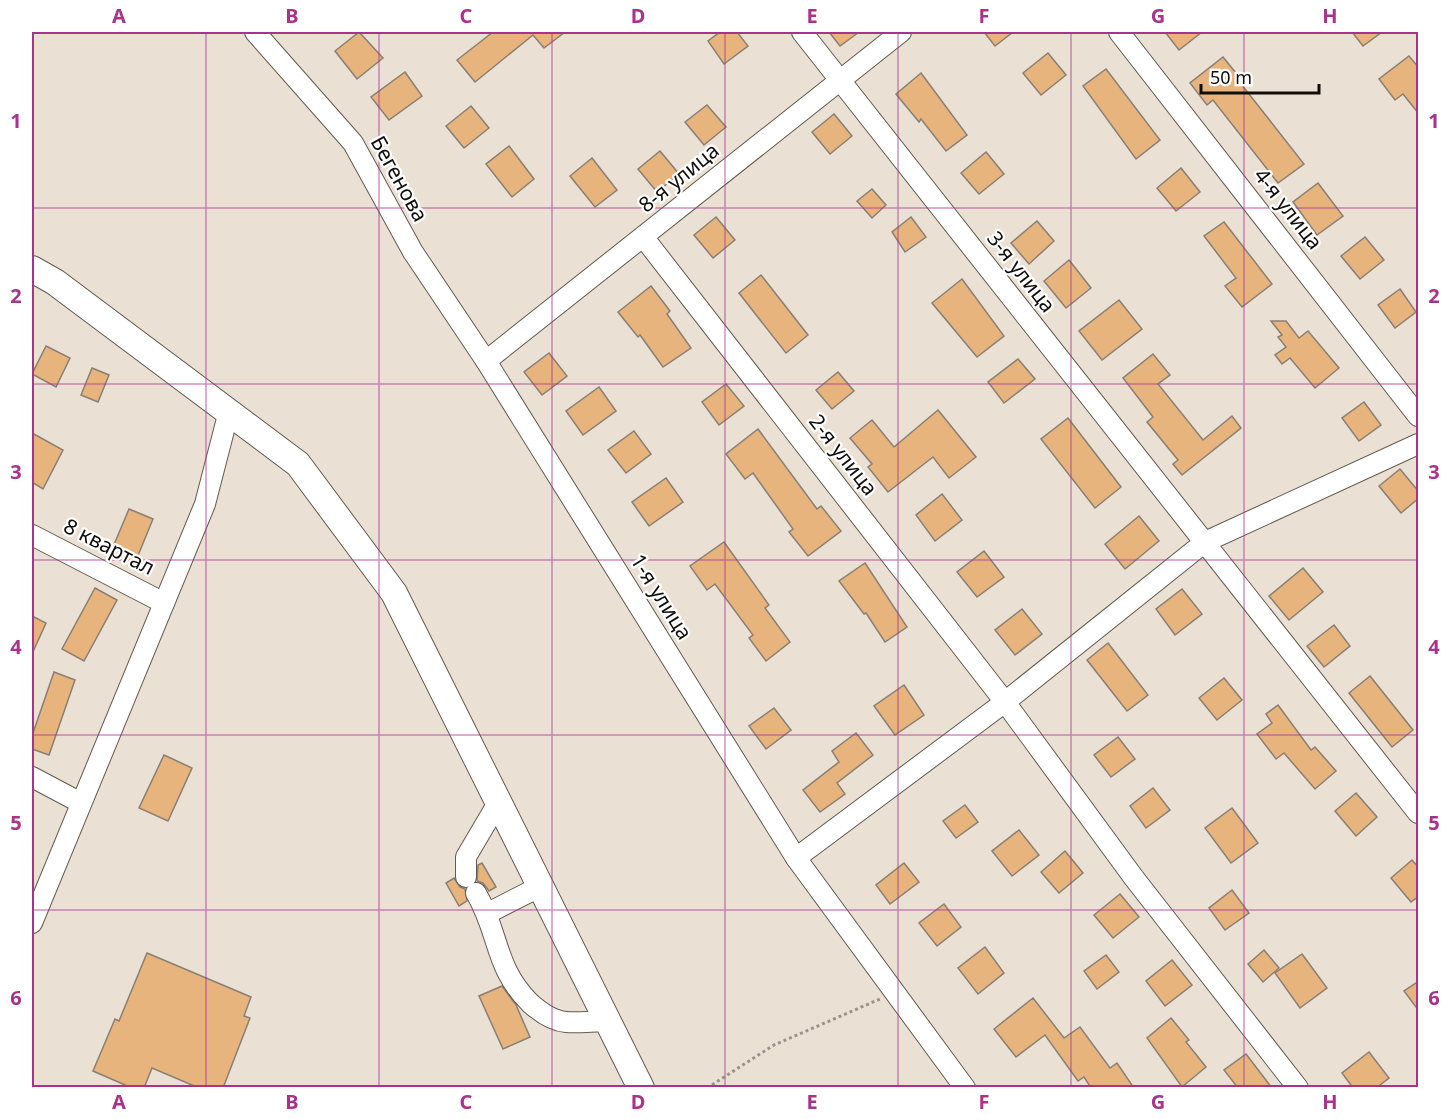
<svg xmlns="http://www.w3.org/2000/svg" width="1450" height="1119" viewBox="0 0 1450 1119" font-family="'Noto Sans',sans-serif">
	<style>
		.building { fill: #e8b47d; stroke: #897f74; stroke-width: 1.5 }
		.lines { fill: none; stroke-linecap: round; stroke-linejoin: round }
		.minor-casing { stroke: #625a4f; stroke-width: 22 }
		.major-casing { stroke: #625a4f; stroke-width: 28 }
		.path { stroke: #9a938a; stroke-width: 3; stroke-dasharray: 3 3; stroke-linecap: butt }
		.minor { stroke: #fff; stroke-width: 20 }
		.major { stroke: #fff; stroke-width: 26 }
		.grid { fill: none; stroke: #a7338c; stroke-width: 1.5; stroke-opacity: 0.55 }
		.labels { text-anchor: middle; stroke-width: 4.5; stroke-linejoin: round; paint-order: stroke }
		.street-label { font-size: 21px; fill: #110e0a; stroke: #fff }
		.neatline { fill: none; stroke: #a7338c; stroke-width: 2 }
		.grid-label { font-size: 20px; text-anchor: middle; font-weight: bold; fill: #a7338c }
	</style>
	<rect width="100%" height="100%" fill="#eae1d4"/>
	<g class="building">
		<path d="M359,32L383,58L357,79L335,51Z"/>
		<path d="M493,32H565L544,48L533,35L475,82L457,60Z"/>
		<path d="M720,32H737L748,46L724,64L708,41Z"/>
		<path d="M829,32H859L840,46Z"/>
		<path d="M984,32H1013L995,46Z"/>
		<path d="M1165,32H1202L1179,50Z"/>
		<path d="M1352,32H1382L1363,46Z"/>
		<path d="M1048,53L1066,75L1041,95L1023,73Z"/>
		<path d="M1409,56L1419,68V114L1403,94L1395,100L1379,79Z"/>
		<path d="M1223,57L1240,78L1238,80L1304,164L1278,183L1213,100L1207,105L1190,83Z"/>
		<path d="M1106,69L1160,140L1136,159L1083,86Z"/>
		<path d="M405,72L422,96L389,120L371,97Z"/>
		<path d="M921,73L967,135L946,151L921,119L919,122L896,94Z"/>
		<path d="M707,105L726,127L704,145L685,122Z"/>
		<path d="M471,106L489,128L464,148L446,126Z"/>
		<path d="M834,114L852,136L830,154L812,132Z"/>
		<path d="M509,146L534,179L512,197L486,164Z"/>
		<path d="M660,151L679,174L657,192L638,169Z"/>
		<path d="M986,152L1004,174L979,194L961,173Z"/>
		<path d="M592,158L617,190L595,207L570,176Z"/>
		<path d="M1181,168L1200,192L1176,211L1157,188Z"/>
		<path d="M1318,183L1343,216L1317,235L1293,202Z"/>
		<path d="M872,189L886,205L872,218L857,201Z"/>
		<path d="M716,217L735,240L713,258L694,235Z"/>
		<path d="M911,217L926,237L905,252L892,232Z"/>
		<path d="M1037,221L1054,241L1029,264L1011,243Z"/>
		<path d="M1224,222L1272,284L1242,307L1225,286L1236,278L1204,236Z"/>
		<path d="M1365,237L1384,260L1360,279L1341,256Z"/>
		<path d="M1069,260L1091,288L1066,308L1044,281Z"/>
		<path d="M761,275L808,335L786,353L739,293Z"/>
		<path d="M962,279L1004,336L977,357L932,303Z"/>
		<path d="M651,286L670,311L667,314L691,348L663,367L640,335L638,337L618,312Z"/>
		<path d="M1400,289L1416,312L1395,328L1378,305Z"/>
		<path d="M1119,300L1142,329L1102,360L1079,331Z"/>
		<path d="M1271,321H1286L1299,338L1308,331L1339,368L1315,388L1290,358L1282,364L1275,355L1286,347L1278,337L1282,335Z"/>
		<path d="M46,346L70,358L56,387L32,374Z"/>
		<path d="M549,353L567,376L542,395L524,372Z"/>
		<path d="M1153,354L1170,375L1158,384L1203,440L1232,416L1241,428L1182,475L1173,464L1178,460L1147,422L1153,417L1123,378Z"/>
		<path d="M1018,359L1035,379L1004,403L988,382Z"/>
		<path d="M92,368L109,375L98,402L81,395Z"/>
		<path d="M838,372L854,391L832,409L816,390Z"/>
		<path d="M726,384L744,406L719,425L702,402Z"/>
		<path d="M599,387L616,411L583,435L566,411Z"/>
		<path d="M1364,402L1381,425L1359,441L1342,418Z"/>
		<path d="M938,410L976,457L949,478L933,457L888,492L868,467L872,464L850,438L872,420L894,447Z"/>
		<path d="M1068,418L1121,487L1095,508L1041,439Z"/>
		<path d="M758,429L817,509L821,506L841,531L808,556L789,532L793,529L753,473L745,479L726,454Z"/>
		<path d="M634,431L651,454L626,473L608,450Z"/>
		<path d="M32,433L63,450L43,489L32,482Z"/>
		<path d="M1400,469L1419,492V498L1401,513L1379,486Z"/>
		<path d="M666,478L683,502L649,526L632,502Z"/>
		<path d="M942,494L962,520L935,541L916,515Z"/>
		<path d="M129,509L153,519L137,558L113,547Z"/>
		<path d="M1139,516L1159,541L1125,569L1105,544Z"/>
		<path d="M724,542L769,605L765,608L790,642L766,661L749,638L753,635L715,584L707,590L690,566Z"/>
		<path d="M984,551L1004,577L977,597L957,572Z"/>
		<path d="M865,563L907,627L885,642L866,613L864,614L839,581Z"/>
		<path d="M1303,568L1323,592L1289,620L1269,596Z"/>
		<path d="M95,588L117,600L84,661L62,649Z"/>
		<path d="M1182,589L1202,614L1175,635L1156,609Z"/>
		<path d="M1022,609L1042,634L1015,655L995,630Z"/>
		<path d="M32,616L46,623L32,654Z"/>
		<path d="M1334,625L1350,646L1324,667L1307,646Z"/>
		<path d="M1108,643L1148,695L1127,711L1087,660Z"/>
		<path d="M54,672L75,680L49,755L32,749V736Z"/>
		<path d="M1370,676L1413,730L1392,747L1349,693Z"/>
		<path d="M1224,678L1242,700L1217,720L1199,698Z"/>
		<path d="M904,685L924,715L895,735L874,706Z"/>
		<path d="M1278,705L1311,750L1315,747L1336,771L1315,789L1284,753L1276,759L1257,734L1272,723L1266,714Z"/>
		<path d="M774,708L791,730L766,749L749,726Z"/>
		<path d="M856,733L873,755L837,783L845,794L820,812L803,790L839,762L832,751Z"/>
		<path d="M1118,737L1135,759L1111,777L1094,755Z"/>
		<path d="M164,755L192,768L168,821L139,808Z"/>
		<path d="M1153,788L1170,810L1146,828L1130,806Z"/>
		<path d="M1356,793L1377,817L1356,836L1335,811Z"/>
		<path d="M965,805L978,822L956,838L943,821Z"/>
		<path d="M1232,808L1258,843L1231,863L1205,828Z"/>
		<path d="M1019,830L1039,855L1012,876L992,851Z"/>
		<path d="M1065,851L1083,873L1059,893L1041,872Z"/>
		<path d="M1412,860L1419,868V896L1411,902L1391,878Z"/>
		<path d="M482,863L496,887L489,891L483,883L477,881L478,865Z"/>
		<path d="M904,863L919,882L890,904L876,885Z"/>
		<path d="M454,878L460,887L465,889L467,901L459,906L446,883Z"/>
		<path d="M1232,890L1249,913L1225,930L1209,908Z"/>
		<path d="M1120,894L1139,917L1113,938L1094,915Z"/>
		<path d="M944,904L961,927L937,946L919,923Z"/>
		<path d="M985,947L1004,973L978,994L958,968Z"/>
		<path d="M1264,950L1279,968L1263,982L1248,964Z"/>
		<path d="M147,953L251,997L244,1016L250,1018L223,1088H199L152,1068L144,1088H132L93,1071L115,1019L119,1021Z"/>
		<path d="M1302,954L1327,988L1300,1008L1275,973Z"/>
		<path d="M1106,955L1119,972L1097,989L1084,971Z"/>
		<path d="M1172,960L1192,985L1165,1006L1146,981Z"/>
		<path d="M1419,981V1011L1404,991Z"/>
		<path d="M502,986L516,1005L530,1037L503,1049L479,996Z"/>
		<path d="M1033,998L1064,1038L1080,1027L1110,1068L1117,1063L1134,1088H1091L1084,1077L1078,1081L1045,1035L1016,1057L994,1029Z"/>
		<path d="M1171,1018L1189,1040L1186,1042L1206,1067L1182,1087L1147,1038Z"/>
		<path d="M1369,1052L1389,1078L1376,1088H1353L1342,1073Z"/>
		<path d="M1246,1054L1272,1088H1238L1224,1070Z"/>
	</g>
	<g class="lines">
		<g class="minor-casing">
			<g id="minor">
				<path d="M255,32L353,143L413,252L486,361L796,858L965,1088"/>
				<path d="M802,32L1418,813"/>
				<path d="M1119,32L1418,416"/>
				<path d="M644,238L1005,702L1134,878L1298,1088"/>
				<path d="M486,361L901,32"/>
				<path d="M32,535L164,603"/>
				<path d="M32,777L81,803"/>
				<path d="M796,858L1005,702L1205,542L1418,444"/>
				<path d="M466,877V857L499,801"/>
				<path d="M476,893C500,934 494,967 530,1003C540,1012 552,1021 566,1022C579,1023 594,1021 608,1021"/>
				<path d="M488,913L541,886"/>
				<path d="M32,923L205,504L229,411"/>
			</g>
		</g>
		<g class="major-casing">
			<path id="major" d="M32,269L55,282L298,464L394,593L641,1088"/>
		</g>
		<path class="path" d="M707,1088L774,1045L880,999"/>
		<use href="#minor" class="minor"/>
		<use href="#major" class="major"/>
	</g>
	<path class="grid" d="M206,32V1088M379,32V1088M552,32V1088M725,32V1088M898,32V1088M1071,32V1088M1244,32V1088M32,208H1418M32,384H1418M32,560H1418M32,735H1418M32,910H1418"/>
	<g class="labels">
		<g class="street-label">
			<text transform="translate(679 178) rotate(-39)" y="7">8-я улица</text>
			<text transform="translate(399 179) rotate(61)" y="7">Бегенова</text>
			<text transform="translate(1288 209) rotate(52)" y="7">4-я улица</text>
			<text transform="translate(1021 272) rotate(52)" y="7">3-я улица</text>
			<text transform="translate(843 455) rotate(52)" y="7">2-я улица</text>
			<text transform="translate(109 547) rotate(27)" y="7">8 квартал</text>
			<text transform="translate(661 597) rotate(58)" y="7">1-я улица</text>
		</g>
	</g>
	<rect width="1450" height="1119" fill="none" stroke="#ffffff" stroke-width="66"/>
	<path d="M1201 84v9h118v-9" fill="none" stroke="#110e0a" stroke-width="3"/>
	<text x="1210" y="84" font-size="18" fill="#110e0a" stroke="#ffffff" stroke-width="4.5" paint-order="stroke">50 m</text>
	<rect x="33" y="33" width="1384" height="1053" class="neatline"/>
	<g class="grid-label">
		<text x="119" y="23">A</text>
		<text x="292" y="23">B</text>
		<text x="466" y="23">C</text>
		<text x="638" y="23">D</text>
		<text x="812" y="23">E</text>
		<text x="984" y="23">F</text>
		<text x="1158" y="23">G</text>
		<text x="1330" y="23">H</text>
		<text x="16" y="128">1</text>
		<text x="1434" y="128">1</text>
		<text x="16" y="303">2</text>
		<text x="1434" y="303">2</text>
		<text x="16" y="479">3</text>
		<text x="1434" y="479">3</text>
		<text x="16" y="654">4</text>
		<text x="1434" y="654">4</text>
		<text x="16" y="830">5</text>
		<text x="1434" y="830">5</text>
		<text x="16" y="1005">6</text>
		<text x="1434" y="1005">6</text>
		<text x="119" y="1109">A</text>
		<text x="292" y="1109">B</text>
		<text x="466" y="1109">C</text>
		<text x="638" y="1109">D</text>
		<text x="812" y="1109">E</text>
		<text x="984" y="1109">F</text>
		<text x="1158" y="1109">G</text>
		<text x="1330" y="1109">H</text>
	</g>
</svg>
